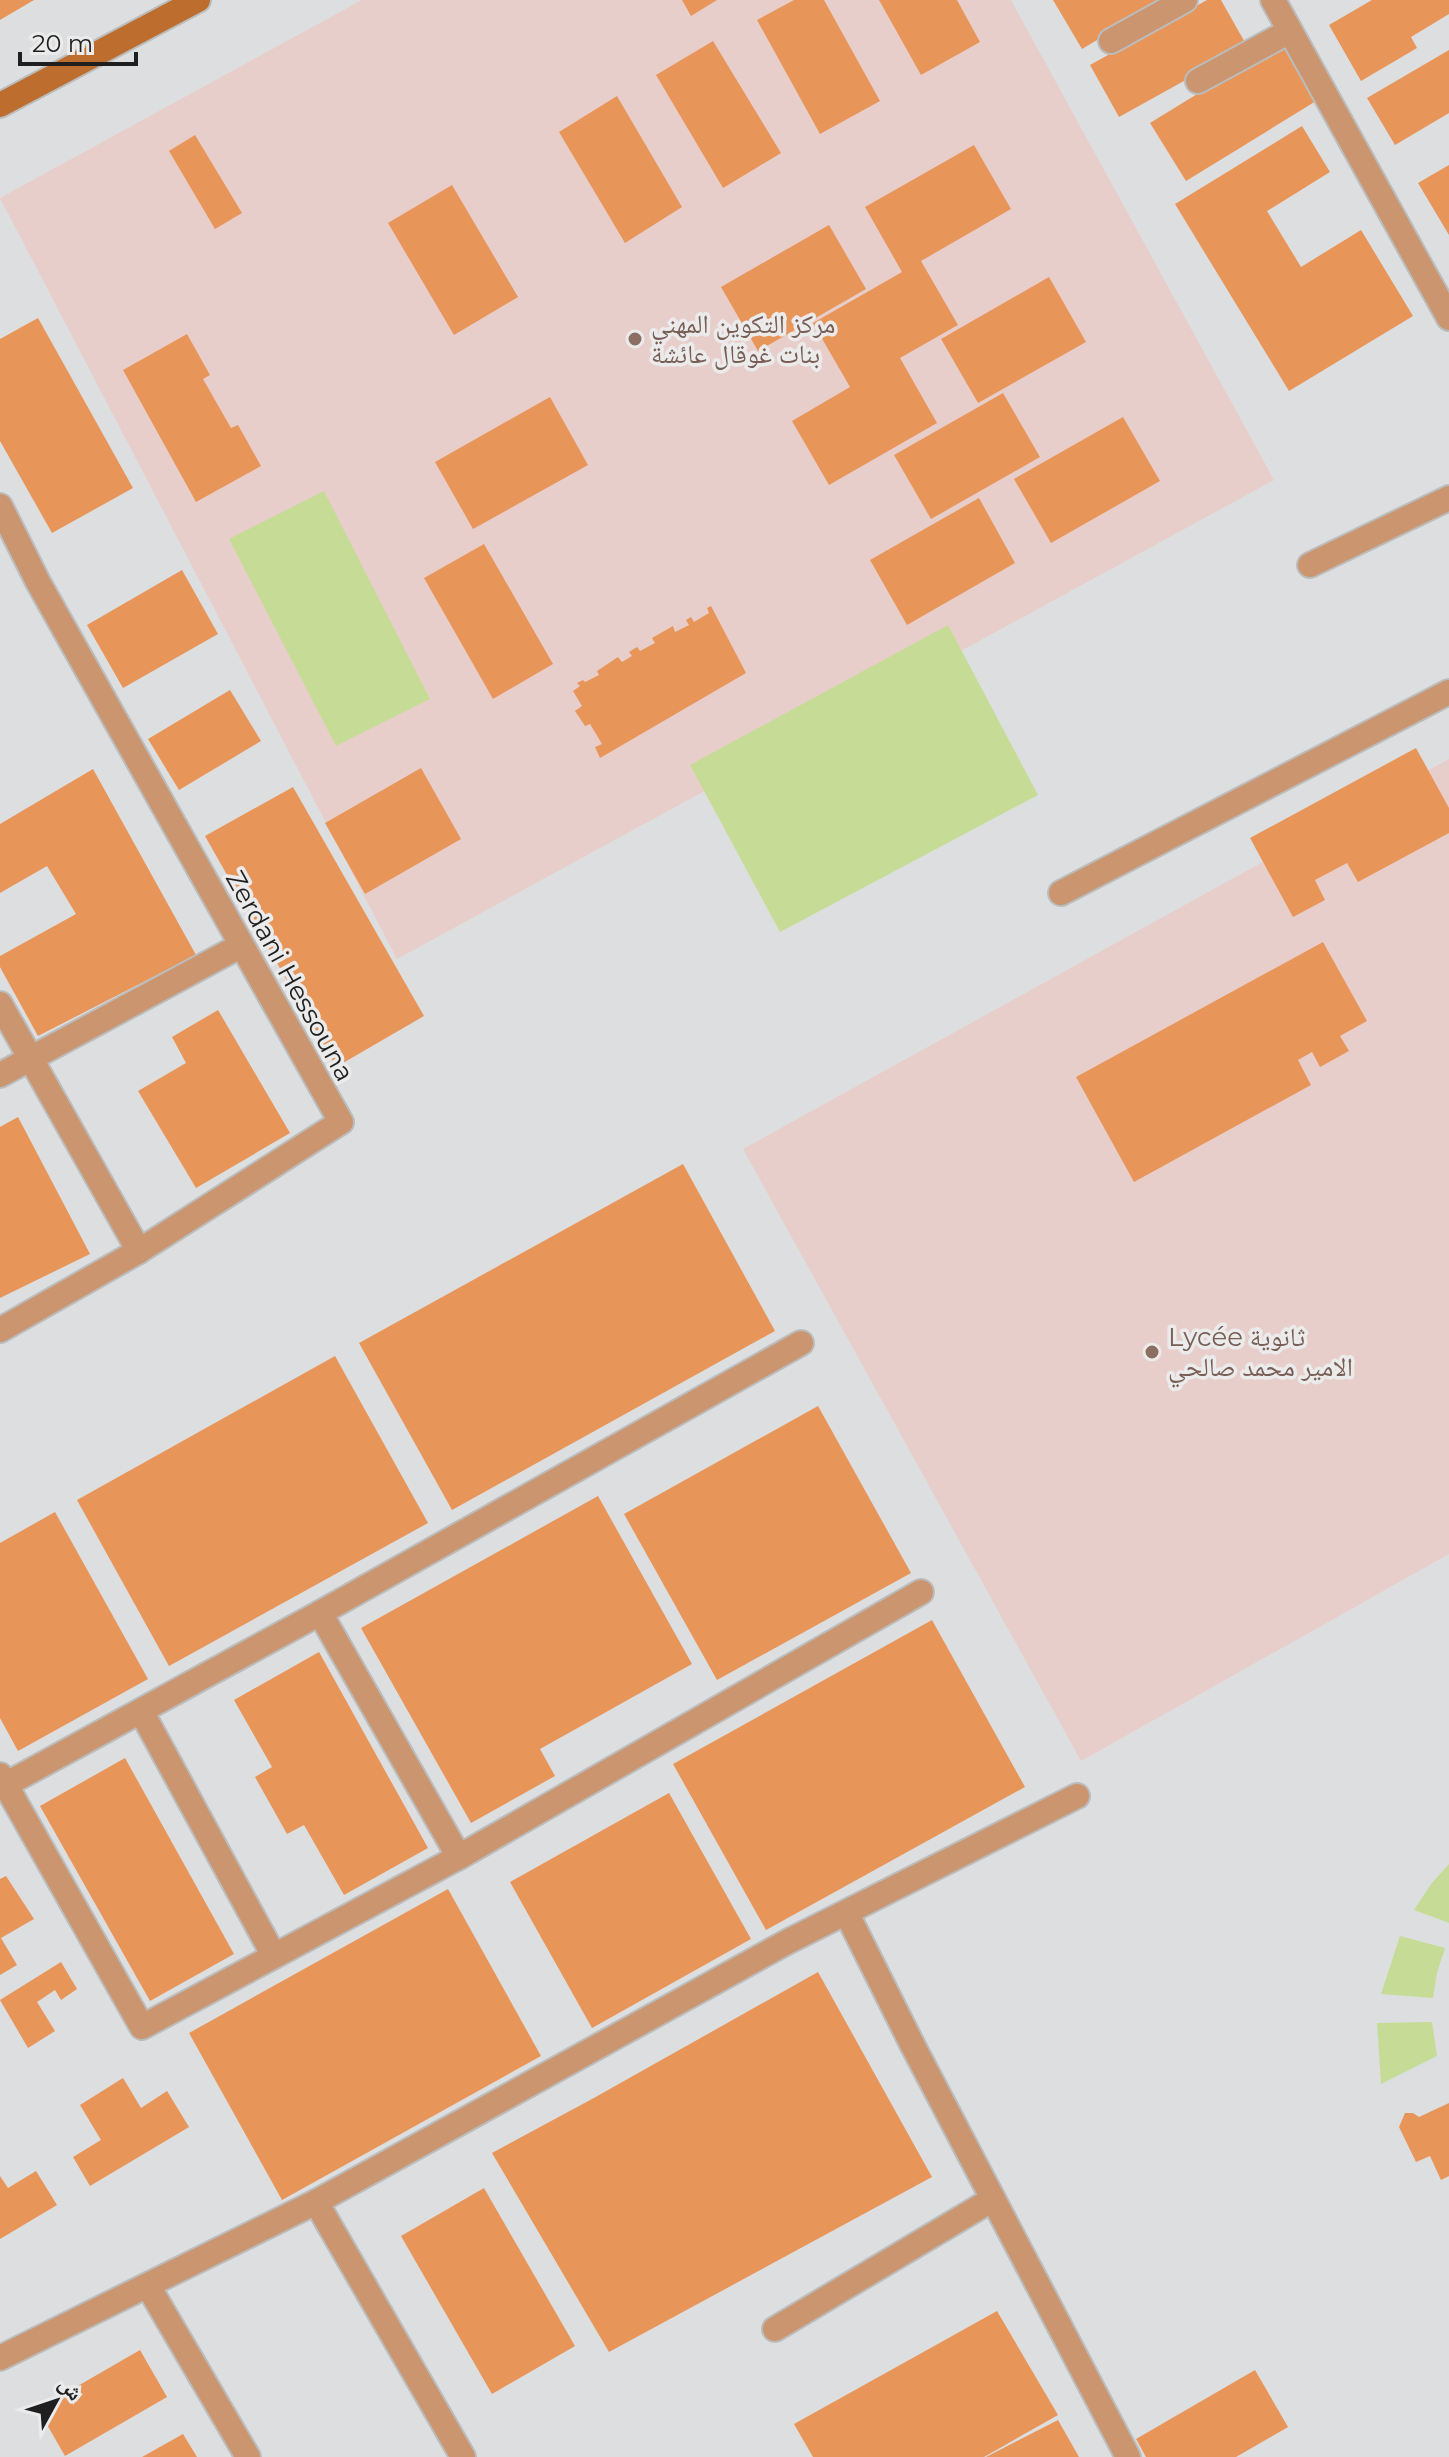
<svg xmlns="http://www.w3.org/2000/svg" width="1449" height="2457" viewBox="0 0 1449 2457" font-family="Montserrat,'Noto Naskh Arabic',sans-serif">
	<style>
		.education { fill: #e8ceca }
		.green { fill: #c6dc96 }
		.building { fill: #e8955a }
		.lines { fill: none; stroke-linecap: round; stroke-linejoin: round }
		.street-casing { stroke: #bbbcbc; stroke-width: 28 }
		.secondary-casing { stroke: #bbbcbc; stroke-width: 28 }
		.street { stroke: #cb956f; stroke-width: 24 }
		.secondary { stroke: #bd6e2e; stroke-width: 24 }
		.education-dot { fill: #8d6e63; stroke: #ebebec; stroke-width: 3 }
		.labels { text-anchor: middle; stroke-width: 7; stroke-linejoin: round; paint-order: stroke }
		.education-label { font-size: 26px; fill: #785e54; stroke: #ebebec; text-anchor: start }
		.street-label { font-size: 26px; fill: #1f1f1f; stroke: #ebebec }
	</style>
	<rect width="100%" height="100%" fill="#dddedf"/>
	<g class="education">
		<path d="M362,0H1011L1274,480L397,959L0,198Z"/>
		<path d="M1449,759V1554L1081,1761L743,1149Z"/>
	</g>
	<g class="green">
		<path d="M324,491L430,699L336,746L229,539Z"/>
		<path d="M948,625L1038,795L780,932L690,765Z"/>
		<path d="M1449,1864V1923L1414,1910L1431,1884Z"/>
		<path d="M1400,1936L1445,1948L1437,1973L1433,1998L1381,1994Z"/>
		<path d="M1432,2022L1437,2056L1381,2084L1377,2023Z"/>
	</g>
	<g class="building">
		<path d="M0,0H34L0,20Z"/>
		<path d="M682,0H717L691,16Z"/>
		<path d="M794,0H824L880,101L820,134L757,20Z"/>
		<path d="M879,0H957L980,42L921,75Z"/>
		<path d="M1053,0H1164L1082,49Z"/>
		<path d="M1207,0H1221L1247,46L1119,117L1090,65Z"/>
		<path d="M1372,0H1449V14L1411,37L1417,48L1361,81L1329,25Z"/>
		<path d="M1285,40L1321,98L1186,181L1150,123Z"/>
		<path d="M713,41L781,153L723,188L656,75Z"/>
		<path d="M1449,50V113L1395,145L1367,98Z"/>
		<path d="M617,96L682,207L625,243L559,132Z"/>
		<path d="M1302,126L1330,172L1267,211L1301,267L1361,230L1413,316L1289,391L1175,204Z"/>
		<path d="M195,135L242,213L215,229L169,151Z"/>
		<path d="M974,145L1011,209L921,261L958,325L900,358L937,423L829,485L792,421L850,387L813,323L902,272L865,207Z"/>
		<path d="M1449,165V235L1418,183Z"/>
		<path d="M452,185L518,297L454,335L388,223Z"/>
		<path d="M829,225L866,289L758,351L721,287Z"/>
		<path d="M1049,277L1086,342L978,403L941,339Z"/>
		<path d="M38,318L133,488L52,533L0,441V339Z"/>
		<path d="M187,334L210,375L203,379L231,428L238,425L261,466L196,502L123,370Z"/>
		<path d="M1003,393L1040,457L931,519L894,455Z"/>
		<path d="M550,397L588,465L473,529L435,462Z"/>
		<path d="M1123,417L1160,481L1051,543L1014,479Z"/>
		<path d="M979,498L1015,563L907,625L870,560Z"/>
		<path d="M484,544L553,664L493,699L424,578Z"/>
		<path d="M182,570L218,634L123,688L87,625Z"/>
		<path d="M711,606L746,673L600,758L595,747L602,744L590,724L585,726L575,711L582,706L573,691L580,686L577,683L583,680L585,682L599,675L597,671L618,657L622,662L632,656L629,652L637,647L640,651L655,643L652,638L673,626L675,632L689,625L686,620L691,617L694,622L709,613L707,608Z"/>
		<path d="M230,690L261,741L179,790L148,739Z"/>
		<path d="M1416,748L1449,808V833L1358,882L1347,863L1315,880L1325,900L1293,917L1250,838Z"/>
		<path d="M421,768L461,839L365,894L325,823Z"/>
		<path d="M93,769L196,955L38,1036L0,967V956L76,914L47,866L0,893V824Z"/>
		<path d="M293,787L424,1016L336,1067L205,836Z"/>
		<path d="M1323,942L1367,1021L1340,1036L1349,1051L1320,1067L1312,1052L1298,1060L1311,1085L1134,1182L1076,1077Z"/>
		<path d="M218,1010L290,1133L196,1188L138,1091L186,1063L172,1037Z"/>
		<path d="M18,1117L90,1254L0,1298V1127Z"/>
		<path d="M683,1164L775,1331L452,1510L359,1343Z"/>
		<path d="M335,1356L428,1523L169,1666L77,1500Z"/>
		<path d="M818,1406L911,1573L717,1680L624,1514Z"/>
		<path d="M598,1496L692,1664L540,1749L555,1776L471,1823L361,1628Z"/>
		<path d="M55,1512L148,1679L18,1751L0,1718V1543Z"/>
		<path d="M932,1620L1025,1787L766,1930L673,1764Z"/>
		<path d="M319,1652L428,1848L344,1895L304,1825L287,1834L255,1777L272,1767L234,1700Z"/>
		<path d="M125,1758L234,1954L150,2001L40,1806Z"/>
		<path d="M669,1793L751,1939L592,2028L510,1882Z"/>
		<path d="M6,1876L34,1919L1,1938L17,1965L0,1975V1879Z"/>
		<path d="M448,1889L541,2056L282,2200L189,2033Z"/>
		<path d="M61,1962L77,1989L61,2000L55,1990L37,2002L55,2031L28,2048L0,2000Z"/>
		<path d="M818,1972L932,2177L609,2352L492,2153L592,2099Z"/>
		<path d="M123,2078L141,2108L167,2091L189,2127L90,2186L73,2157L101,2140L80,2105Z"/>
		<path d="M1449,2103V2176L1441,2180L1430,2156L1416,2162L1399,2127L1405,2113H1413L1419,2117Z"/>
		<path d="M36,2171L57,2205L0,2239V2176L8,2188Z"/>
		<path d="M484,2188L575,2346L492,2394L401,2236Z"/>
		<path d="M997,2311L1058,2415L984,2457H813L794,2424Z"/>
		<path d="M140,2350L167,2397L65,2456L38,2409Z"/>
		<path d="M1255,2370L1288,2427L1236,2457H1146L1136,2439Z"/>
		<path d="M1058,2420L1079,2457H986Z"/>
		<path d="M183,2434L197,2457H142Z"/>
	</g>
	<g class="lines">
		<g class="street-casing">
			<g id="street">
				<path d="M1273,0L1449,318"/>
				<path d="M1111,41L1185,0"/>
				<path d="M1198,81L1290,31"/>
				<path d="M0,506L38,582L341,1122L139,1251L0,1330"/>
				<path d="M1310,565L1449,498"/>
				<path d="M1061,893L1449,692"/>
				<path d="M0,1004L139,1251"/>
				<path d="M0,1075L240,946"/>
				<path d="M320,1613L459,1857"/>
				<path d="M141,1711L274,1956"/>
				<path d="M0,1775L142,2027L459,1857L921,1592"/>
				<path d="M5,1785L320,1613L801,1343"/>
				<path d="M847,1914L913,2046L1128,2457"/>
				<path d="M316,2202L463,2457"/>
				<path d="M148,2286L248,2457"/>
				<path d="M775,2329L993,2199"/>
				<path d="M0,2358L316,2202L787,1942L1077,1796"/>
			</g>
		</g>
		<g class="secondary-casing">
			<path id="secondary" d="M0,105L198,0"/>
		</g>
		<use href="#street" class="street"/>
		<use href="#secondary" class="secondary"/>
	</g>
	<g class="education-dot">
		<circle cx="635" cy="339" r="8"/>
		<circle cx="1152" cy="1352" r="8"/>
	</g>
	<g class="labels">
		<g class="education-label">
			<text x="651" y="333">مركز التكوين المهني<tspan x="651" dy="30">بنات غوقال عائشة</tspan></text>
			<text x="1168" y="1346">Lycée ثانوية<tspan x="1168" dy="30">الامير محمد صالحي</tspan></text>
		</g>
		<g class="street-label">
			<text transform="translate(290 976) rotate(61)" y="9">Zerdani Hessouna</text>
		</g>
	</g>
	<g transform="translate(56 2401) rotate(50)" stroke="#ebebec" stroke-width="6" paint-order="stroke">
	<path d="M0-6L14 30L0 20L-14 30Z" fill="#1f1f1f"/>
	<text y="-12" font-size="22" font-weight="bold" text-anchor="middle" fill="#1f1f1f">ش</text>
	</g>
	<path d="M20 52v12h116v-12" fill="none" stroke="#1f1f1f" stroke-width="4"/>
	<text x="32" y="52" font-size="24" fill="#1f1f1f" stroke="#ebebec" stroke-width="6" paint-order="stroke">20 m</text>
</svg>
